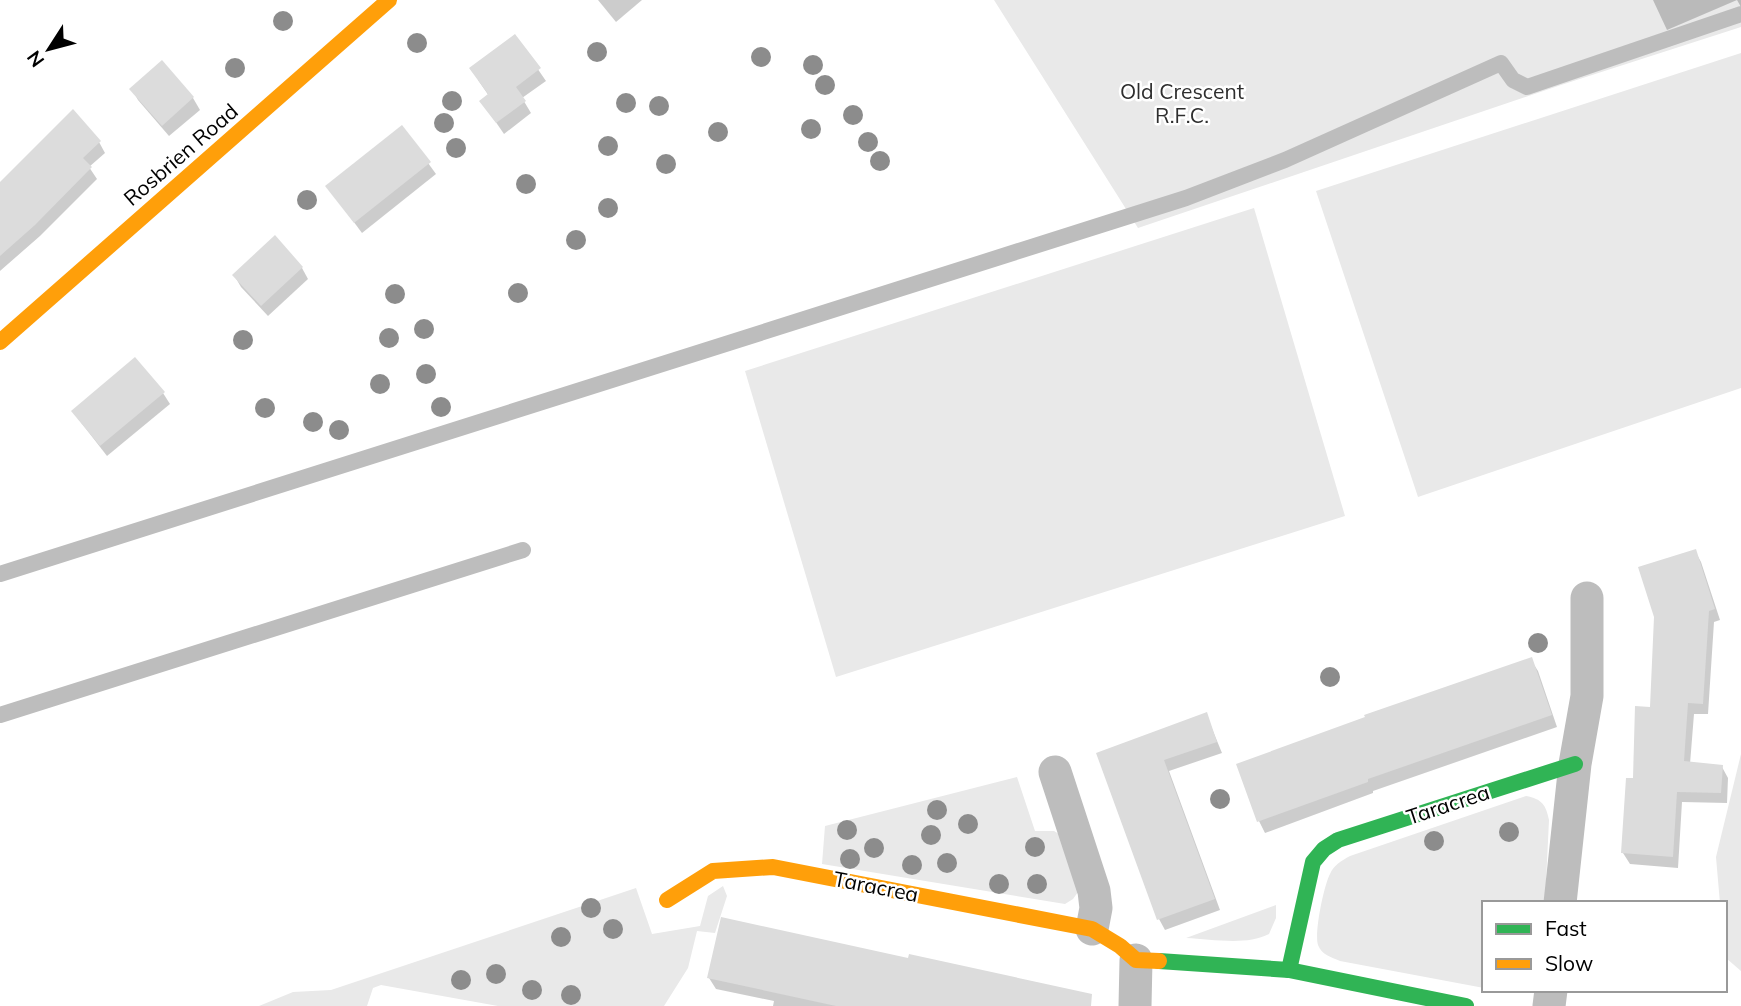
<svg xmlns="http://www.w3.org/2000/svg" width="1741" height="1006" viewBox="0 0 1741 1006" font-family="Mulish,sans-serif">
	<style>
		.green { fill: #e9e9e9 }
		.shadow { fill: #0003 }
		.building { fill: #dcdcdc }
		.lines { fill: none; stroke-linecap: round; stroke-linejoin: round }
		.lane { stroke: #bdbdbd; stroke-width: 16 }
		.street { stroke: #bdbdbd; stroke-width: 33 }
		.fast { stroke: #30b455; stroke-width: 16 }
		.slow { stroke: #ff9f0a; stroke-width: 16 }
		.tree { fill: #8c8c8c }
		.labels { text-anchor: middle; stroke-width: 5; stroke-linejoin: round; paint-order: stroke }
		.park-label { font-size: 21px; fill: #2e2e2e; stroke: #fff }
		.street-label { font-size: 21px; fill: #000; stroke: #fff }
	</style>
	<rect width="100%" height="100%" fill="#fff"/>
	<g class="green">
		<path d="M994,0H1741V27L1561,85L1138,228Z"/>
		<path d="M1741,53V388L1418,497L1316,191Z"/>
		<path d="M1254,208L1345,516L836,677L745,371Z"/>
		<path d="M1741,754V971L1726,958L1725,903H1720L1716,857Z"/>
		<path d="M1017,777L1035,831H1054L1059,834L1078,892L1073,899L1065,904L822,864L825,826Z"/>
		<path d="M1526,796C1542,799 1546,805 1549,820L1545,903H1484V988L1340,961C1331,957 1322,955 1318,945C1314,933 1324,885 1330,874C1334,865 1341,861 1350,856Z"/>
		<path d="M723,886L727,896L715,933L697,931L688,968L664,1006H498L381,985L373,988L367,1006H259L293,992L331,990L636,888L652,934L700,926L708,896Z"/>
		<path d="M1276,905V918L1269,934C1246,946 1212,939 1186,938Z"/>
	</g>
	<g class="shadow">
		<path d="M598,0H642L616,22Z"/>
		<path d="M1653,0H1741V7L1737,0L1667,30Z"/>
		<path d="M515,36L546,81L522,98L531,113L504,134L482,102L489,96L478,80Z"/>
		<path d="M162,63L193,98L200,110L169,136L138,100L132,89Z"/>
		<path d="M402,127L436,174L362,233L327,186Z"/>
		<path d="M99,142L105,153L89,167L97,179L40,236L0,271V185Z"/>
		<path d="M274,238L302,268L308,279L268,316L241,287L234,275Z"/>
		<path d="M163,393L170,404L107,456L73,412Z"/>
		<path d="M1695,551L1701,562L1720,620L1714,622L1708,714H1694L1690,764L1722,767L1728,778L1727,803L1682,802L1678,868L1630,864L1623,853L1634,780Z"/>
		<path d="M1531,660L1538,671L1557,727L1373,791V793L1265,833L1259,821L1238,765Z"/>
		<path d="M1206,714L1222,753L1169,771L1220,910L1165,930L1159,919L1098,754Z"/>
		<path d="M709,978L1088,1006H773L774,1001L716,989Z"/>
	</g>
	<g class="building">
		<path d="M515,34L541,68L516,87L526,101L496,123L479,101L488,94L469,68Z"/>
		<path d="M162,60L194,97L162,126L129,89Z"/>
		<path d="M73,109L101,141L83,158L92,167L35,225L0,256V182Z"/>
		<path d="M402,125L431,162L354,223L325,186Z"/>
		<path d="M275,235L303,267L261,306L232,275Z"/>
		<path d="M135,357L165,392L100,446L71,411Z"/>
		<path d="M1696,549L1715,609L1709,611L1703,704L1688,703L1684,761L1723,765L1721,793L1677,792L1673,857L1621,853L1626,778H1633L1635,706L1650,707L1654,617L1638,567Z"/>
		<path d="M1532,657L1552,715L1368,779V782L1257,822L1236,764L1365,717L1364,715Z"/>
		<path d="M1207,712L1217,742L1164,760L1215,899L1157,920L1096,753Z"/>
		<path d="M721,917L908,958L909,954L1092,994L1091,1006H836L707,978Z"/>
	</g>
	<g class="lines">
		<g class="lane">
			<path d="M0,574L1186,198L1285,160L1501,63L1513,80L1527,87L1741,14"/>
			<path d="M0,715L523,550"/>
		</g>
		<g class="street">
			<path d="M1055,772L1094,891L1096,908L1092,929"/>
			<path d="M1560,903L1575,764L1587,696V598"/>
			<path d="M1135,1006L1136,960"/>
			<path d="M1549,1006L1551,990"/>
		</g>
		<g class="fast">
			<path d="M1159,961L1289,970L1466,1006"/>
			<path d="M1289,970L1313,862L1324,849L1338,840L1575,764"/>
		</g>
		<g class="slow">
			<path d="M0,342L389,0"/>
			<path d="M667,900L713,871L773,867L1092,929L1120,946L1136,960L1159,961"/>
		</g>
	</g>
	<g class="tree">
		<circle cx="283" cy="21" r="10"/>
		<circle cx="417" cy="43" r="10"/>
		<circle cx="597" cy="52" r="10"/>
		<circle cx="761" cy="57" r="10"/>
		<circle cx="813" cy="65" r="10"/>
		<circle cx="235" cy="68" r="10"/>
		<circle cx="825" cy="85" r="10"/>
		<circle cx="452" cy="101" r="10"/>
		<circle cx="626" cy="103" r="10"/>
		<circle cx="659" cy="106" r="10"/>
		<circle cx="853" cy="115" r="10"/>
		<circle cx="444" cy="123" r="10"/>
		<circle cx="811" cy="129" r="10"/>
		<circle cx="718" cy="132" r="10"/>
		<circle cx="868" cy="142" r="10"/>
		<circle cx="608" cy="146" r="10"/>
		<circle cx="456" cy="148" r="10"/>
		<circle cx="880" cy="161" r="10"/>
		<circle cx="666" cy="164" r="10"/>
		<circle cx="526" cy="184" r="10"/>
		<circle cx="307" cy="200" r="10"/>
		<circle cx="608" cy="208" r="10"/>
		<circle cx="576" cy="240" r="10"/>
		<circle cx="518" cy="293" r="10"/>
		<circle cx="395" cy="294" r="10"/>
		<circle cx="424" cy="329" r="10"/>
		<circle cx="389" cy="338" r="10"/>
		<circle cx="243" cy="340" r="10"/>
		<circle cx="426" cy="374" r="10"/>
		<circle cx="380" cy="384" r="10"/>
		<circle cx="441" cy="407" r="10"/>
		<circle cx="265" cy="408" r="10"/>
		<circle cx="313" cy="422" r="10"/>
		<circle cx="339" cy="430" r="10"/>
		<circle cx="1538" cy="643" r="10"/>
		<circle cx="1330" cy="677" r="10"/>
		<circle cx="1220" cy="799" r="10"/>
		<circle cx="937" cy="810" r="10"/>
		<circle cx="968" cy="824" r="10"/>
		<circle cx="847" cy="830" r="10"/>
		<circle cx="1509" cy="832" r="10"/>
		<circle cx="931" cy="835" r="10"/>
		<circle cx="1434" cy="841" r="10"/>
		<circle cx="1035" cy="847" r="10"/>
		<circle cx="874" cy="848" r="10"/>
		<circle cx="850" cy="859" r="10"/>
		<circle cx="947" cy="863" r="10"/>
		<circle cx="912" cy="865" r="10"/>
		<circle cx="999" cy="884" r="10"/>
		<circle cx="1037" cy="884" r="10"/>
		<circle cx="591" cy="908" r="10"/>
		<circle cx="613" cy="929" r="10"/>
		<circle cx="561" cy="937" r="10"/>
		<circle cx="496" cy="974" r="10"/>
		<circle cx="461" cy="980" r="10"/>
		<circle cx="532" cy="990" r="10"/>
		<circle cx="571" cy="995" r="10"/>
	</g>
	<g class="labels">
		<g class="park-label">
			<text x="1182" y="99">Old Crescent<tspan x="1182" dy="24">R.F.C.</tspan></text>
		</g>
		<g class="street-label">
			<text transform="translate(181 155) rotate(-41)" y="7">Rosbrien Road</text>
			<text transform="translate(1448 805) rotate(-18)" y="7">Taracrea</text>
			<text transform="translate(876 887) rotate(11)" y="7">Taracrea</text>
		</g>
	</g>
	<rect x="1482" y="901" width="245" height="91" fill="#ffffff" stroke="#999999" stroke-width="2"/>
	<rect x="1496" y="924" width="35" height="10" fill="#30b455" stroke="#999999" stroke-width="2"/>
	<text x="1545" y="936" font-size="21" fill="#000000">Fast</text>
	<rect x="1496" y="959" width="35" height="10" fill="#ff9f0a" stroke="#999999" stroke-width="2"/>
	<text x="1545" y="971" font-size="21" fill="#000000">Slow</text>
	<g transform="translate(49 49) rotate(234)" stroke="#ffffff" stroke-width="5" paint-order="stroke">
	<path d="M0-5L12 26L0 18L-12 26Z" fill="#000000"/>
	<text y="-10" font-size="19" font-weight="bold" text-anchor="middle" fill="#000000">N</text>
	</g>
</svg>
